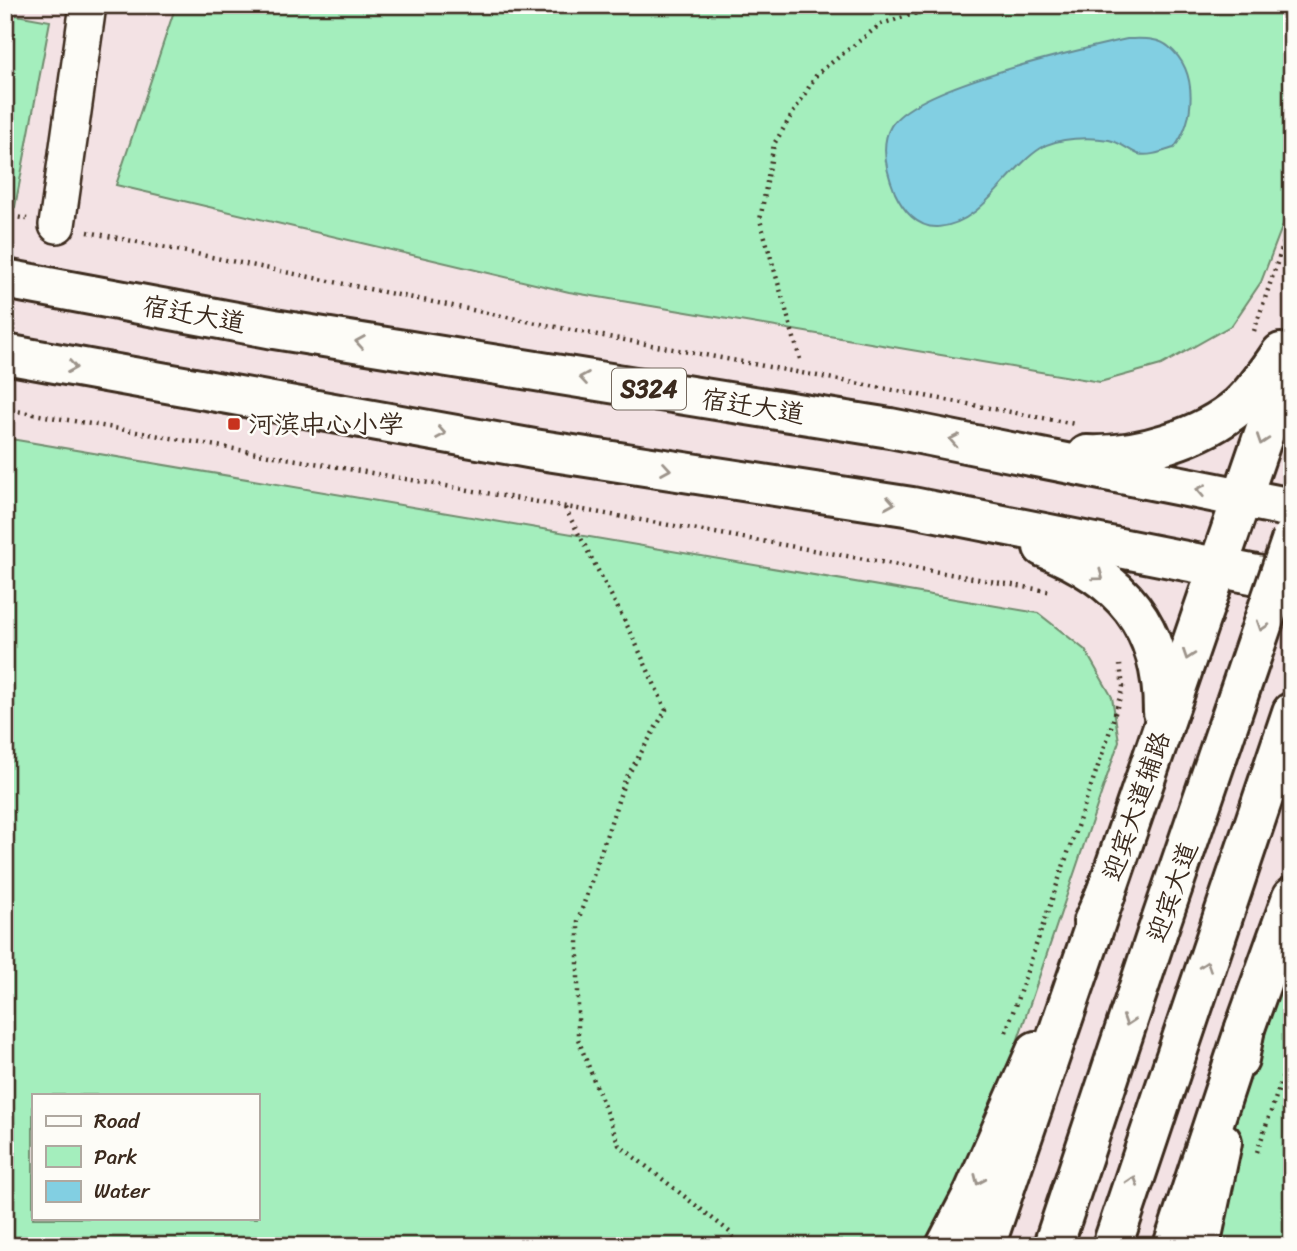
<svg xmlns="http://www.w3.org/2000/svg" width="1297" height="1251" viewBox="0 0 1297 1251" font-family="Sriracha,'LXGW WenKai TC',sans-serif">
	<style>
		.green { fill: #a4eebd; stroke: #708c6e; stroke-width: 2; fill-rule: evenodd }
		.water { fill: #82cfe2; stroke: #668d94; stroke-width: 2 }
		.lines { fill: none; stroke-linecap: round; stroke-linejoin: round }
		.minor-casing { stroke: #3b2a1e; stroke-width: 40 }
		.major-casing { stroke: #3b2a1e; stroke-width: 44 }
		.highway-casing { stroke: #3b2a1e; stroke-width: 44 }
		.path { stroke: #3b2a1e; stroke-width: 4.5; stroke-dasharray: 2 5; stroke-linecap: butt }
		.minor { stroke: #fdfcf7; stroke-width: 35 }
		.major { stroke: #fdfcf7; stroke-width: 38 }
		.highway { stroke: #fdfcf7; stroke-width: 38 }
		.highway-bridge-casing { stroke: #3b2a1e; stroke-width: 44; stroke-linecap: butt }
		.highway-bridge { stroke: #fdfcf7; stroke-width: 38 }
		.oneway { stroke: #9c938a }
		.poi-dot { fill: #c8321e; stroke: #fdfcf7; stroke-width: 2.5 }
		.labels { text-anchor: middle; stroke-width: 5; stroke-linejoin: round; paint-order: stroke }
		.shield { fill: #fdfcf7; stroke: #75695f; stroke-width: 2 }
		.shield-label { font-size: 24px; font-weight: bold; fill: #3b2a1e }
		.street-label { font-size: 26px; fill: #3b2a1e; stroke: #fdfcf7 }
		.poi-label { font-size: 26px; fill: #3b2a1e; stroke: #fdfcf7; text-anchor: start }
	</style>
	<rect width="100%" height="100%" fill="#f3e2e4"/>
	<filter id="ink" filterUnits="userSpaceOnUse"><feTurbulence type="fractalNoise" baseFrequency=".0143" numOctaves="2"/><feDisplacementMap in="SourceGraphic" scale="14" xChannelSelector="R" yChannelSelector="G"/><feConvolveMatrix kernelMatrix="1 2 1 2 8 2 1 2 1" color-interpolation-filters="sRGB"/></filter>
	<g filter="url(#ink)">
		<g class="green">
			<path d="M176,5H1292V201L1261,282L1232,325L1161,365L1100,382L569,292L116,185Z"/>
			<path d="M5,13L50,21L15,207L5,205Z"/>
			<path d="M5,438L1038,613L1085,650L1112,697L1119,741L948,1246H5ZM33,1095H257V1218H33Z"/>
			<path d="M1292,924V1246H1182Z"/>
		</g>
		<path class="water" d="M1127,39C1141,39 1158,37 1169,47C1199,72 1195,120 1174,148C1164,151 1149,157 1138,154C1128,150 1120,142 1109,140C1091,137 1058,137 1041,148C1006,170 983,224 938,227C917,228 903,210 895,193C887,173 879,146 891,126C915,86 1078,50 1127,39Z"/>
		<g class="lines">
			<g class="minor-casing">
				<path id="minor" d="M57,225L88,5"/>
			</g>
			<g class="major-casing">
				<g id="major">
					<path d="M5,279L274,329L890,428L1292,508"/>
					<path d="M5,354L534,449L912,507L1292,582"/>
					<path d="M1087,455C1137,457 1202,438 1240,405C1256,390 1269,370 1281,353"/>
					<path d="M1043,547C1121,578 1163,625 1163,712"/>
					<path d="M1093,922L1106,893L1292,352"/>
					<path d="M1239,1059L1245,1028L1292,897"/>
					<path d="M946,1246L973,1194L1036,1051"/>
					<path d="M1200,1246L1222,1142"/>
				</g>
			</g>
			<g class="highway-casing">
				<g id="highway">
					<path d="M985,1246L1106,893"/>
					<path d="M1053,1246L1157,933"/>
					<path d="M1112,1246L1292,712"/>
					<path d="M1173,1246L1245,1028"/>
				</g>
			</g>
			<g class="path">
				<path d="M5,215L27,219"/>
				<path d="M88,232L571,330L1075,424"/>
				<path d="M1254,331L1292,219"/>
				<path d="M800,359L760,220L774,144L817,74L881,24L943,5"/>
				<path d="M5,409L1053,592"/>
				<path d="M565,508L631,633L666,710L625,780L578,921V1039L619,1145L731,1233L738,1246"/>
				<path d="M1006,1032L1107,740L1123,687L1120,665"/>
				<path d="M1257,1152L1292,1050"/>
			</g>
			<use href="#minor" class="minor"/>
			<use href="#major" class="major"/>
			<use href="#highway" class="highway"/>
			<g class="highway-bridge-casing">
				<path id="highway-bridge" d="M1157,933L1292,538"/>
			</g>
			<use href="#highway-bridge" class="highway-bridge"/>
		</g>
		<defs><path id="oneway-chevron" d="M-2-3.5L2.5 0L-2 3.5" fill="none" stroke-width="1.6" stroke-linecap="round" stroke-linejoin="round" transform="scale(1.75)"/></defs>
		<g class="oneway">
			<use href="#oneway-chevron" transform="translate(360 342) rotate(-171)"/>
			<use href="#oneway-chevron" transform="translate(72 367) rotate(10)"/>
			<use href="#oneway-chevron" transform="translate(584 378) rotate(-171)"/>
			<use href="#oneway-chevron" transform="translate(441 433) rotate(10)"/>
			<use href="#oneway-chevron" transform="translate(954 440) rotate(-169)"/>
			<use href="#oneway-chevron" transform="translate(1262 440) rotate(109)"/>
			<use href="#oneway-chevron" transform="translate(666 469) rotate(9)"/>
			<use href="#oneway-chevron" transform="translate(1201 490) rotate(-169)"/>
			<use href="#oneway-chevron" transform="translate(890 503) rotate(9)"/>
			<use href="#oneway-chevron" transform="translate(1099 576) rotate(36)"/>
			<use href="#oneway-chevron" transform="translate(1262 626) rotate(109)"/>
			<use href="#oneway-chevron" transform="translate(1188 655) rotate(109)"/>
			<use href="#oneway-chevron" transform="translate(1206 966) rotate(-71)"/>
			<use href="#oneway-chevron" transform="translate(1128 1021) rotate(109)"/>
			<use href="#oneway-chevron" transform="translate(979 1180) rotate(114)"/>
			<use href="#oneway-chevron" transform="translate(1133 1181) rotate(-71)"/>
		</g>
	</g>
	<rect class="poi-dot" x="227" y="417" width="14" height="14" rx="3.5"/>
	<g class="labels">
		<rect class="shield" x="612" y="368.5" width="74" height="41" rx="5"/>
		<g class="shield-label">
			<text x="649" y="397">S324</text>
		</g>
		<g class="street-label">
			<text transform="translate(194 314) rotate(10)" y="9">宿迁大道</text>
			<text transform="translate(753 406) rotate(9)" y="9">宿迁大道</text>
			<text transform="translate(1136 806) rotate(-71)" y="9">迎宾大道辅路</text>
			<text transform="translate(1172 892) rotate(-71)" y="9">迎宾大道</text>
		</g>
		<g class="poi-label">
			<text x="248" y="433">河滨中心小学</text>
		</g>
	</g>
	<rect width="1297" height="1251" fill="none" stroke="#fdfcf7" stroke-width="28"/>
	<rect x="14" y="14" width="1269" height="1223" fill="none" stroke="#3b2a1e" stroke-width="2.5" filter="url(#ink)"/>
	<rect x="32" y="1094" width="228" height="126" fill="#fdfcf7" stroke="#afa8a0" stroke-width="2"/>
	<rect x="46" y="1116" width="35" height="10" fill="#fdfcf7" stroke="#afa8a0" stroke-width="2"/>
	<text x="94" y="1128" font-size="21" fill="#3b2a1e">Road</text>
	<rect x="46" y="1146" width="35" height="21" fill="#a4eebd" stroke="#afa8a0" stroke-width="2"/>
	<text x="94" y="1164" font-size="21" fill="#3b2a1e">Park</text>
	<rect x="46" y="1181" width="35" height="21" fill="#82cfe2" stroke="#afa8a0" stroke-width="2"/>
	<text x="94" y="1198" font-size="21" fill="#3b2a1e">Water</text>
</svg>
